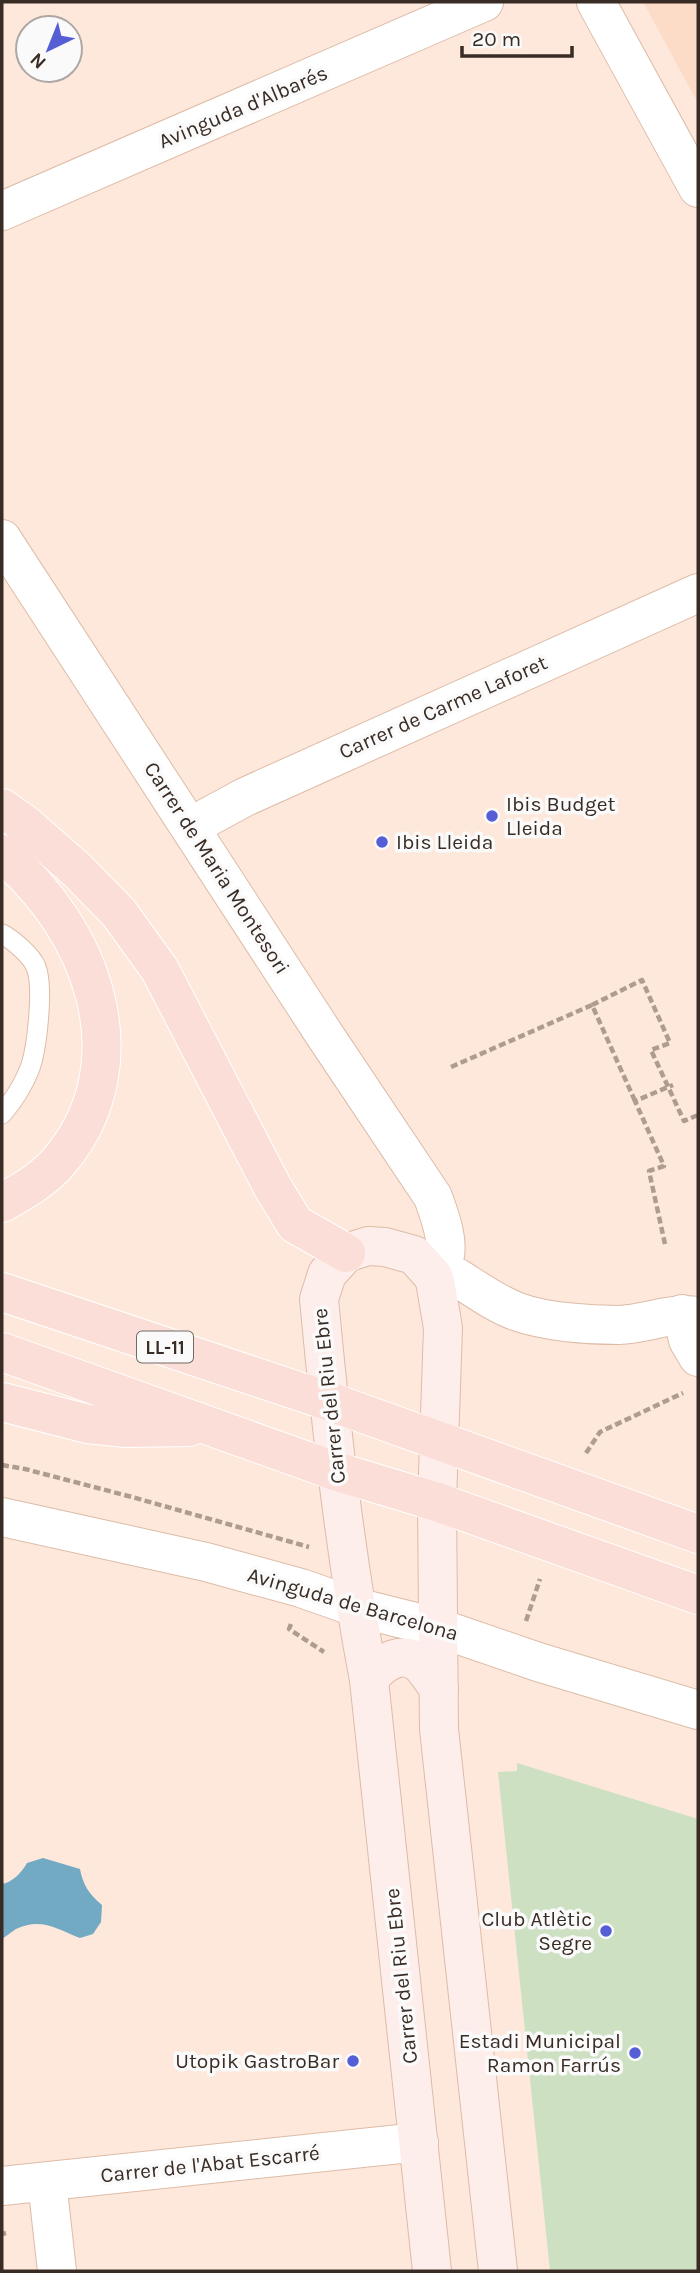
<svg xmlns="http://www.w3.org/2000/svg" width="700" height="2273" viewBox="0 0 700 2273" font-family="Karla,sans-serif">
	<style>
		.built { fill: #fddcc7 }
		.green { fill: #cde0c2 }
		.water { fill: #72aac4 }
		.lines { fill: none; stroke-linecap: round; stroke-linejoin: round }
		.lane-casing { stroke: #ddbca7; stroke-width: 21 }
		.street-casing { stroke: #ddbca7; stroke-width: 40 }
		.secondary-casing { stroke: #ddbca7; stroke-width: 40 }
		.primary-casing { stroke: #fff; stroke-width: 40 }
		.path { stroke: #ae9c91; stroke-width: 4.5; stroke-dasharray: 7 3.5; stroke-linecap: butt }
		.lane { stroke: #fff; stroke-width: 19 }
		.street { stroke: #fff; stroke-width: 38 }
		.secondary { stroke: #fdeeeb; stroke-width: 38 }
		.primary { stroke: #fbded7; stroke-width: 38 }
		.poi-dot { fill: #555ed5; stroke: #fafafa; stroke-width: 2.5 }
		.labels { text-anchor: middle; stroke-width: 7; stroke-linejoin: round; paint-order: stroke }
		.shield { fill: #fafafa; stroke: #736a64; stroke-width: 2 }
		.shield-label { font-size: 19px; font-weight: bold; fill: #392c24 }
		.street-label { font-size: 21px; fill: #392c24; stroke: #fafafa }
		.poi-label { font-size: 21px; fill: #392c24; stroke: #fafafa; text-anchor: end }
	</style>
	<rect width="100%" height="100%" fill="#fde8db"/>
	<path class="built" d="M643,2H698V103Z"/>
	<path class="green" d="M517,1763L698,1819V2271H550L498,1772L517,1771Z"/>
	<path class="water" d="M43,1858L80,1869C83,1885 89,1894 102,1905L101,1922L93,1934L80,1938C57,1929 41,1917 16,1929C11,1932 7,1936 2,1939V1884C13,1882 22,1872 27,1863Z"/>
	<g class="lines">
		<g class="lane-casing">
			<path id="lane" d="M2,934C12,939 32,956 36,967C44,987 37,1048 30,1068C23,1086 14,1100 2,1114"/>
		</g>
		<g class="street-casing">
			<g id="street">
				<path d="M596,2L698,188"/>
				<path d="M2,211L484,2"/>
				<path d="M2,539L324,1034L433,1197C439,1214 451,1244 443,1262C441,1267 436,1272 433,1276"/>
				<path d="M192,828L208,817L245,797L698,593"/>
				<path d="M435,1281L453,1276L458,1278C477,1290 496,1304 518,1312C546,1322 589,1325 619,1325C646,1324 671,1312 698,1316"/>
				<path d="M682,1314L688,1340L698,1357"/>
				<path d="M2,1517L206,1562L301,1588L355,1607L439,1628L538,1662L698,1710"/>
				<path d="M47,2182L57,2271"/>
				<path d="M2,2186L419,2142"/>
			</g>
		</g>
		<g class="secondary-casing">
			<g id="secondary">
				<path d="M369,1680C380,1663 404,1647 422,1666C428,1673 434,1682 439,1689"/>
				<path d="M432,2271L369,1680C345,1554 331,1427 319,1299L327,1274L346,1253L368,1246L385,1247L414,1255L433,1276L435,1281L443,1328L437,1502L439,1729L498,2271"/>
			</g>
		</g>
		<g class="primary-casing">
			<g id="primary">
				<path d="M2,808L26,825L78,871L119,913L160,970L272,1186L295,1224L346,1253"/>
				<path d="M2,854C91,927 142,1060 61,1159C45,1179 23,1191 2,1203"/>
				<path d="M2,1292L328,1401L698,1534"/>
				<path d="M2,1352L335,1471L437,1502L698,1595"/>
				<path d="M2,1402L88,1424L126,1428L189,1427"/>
			</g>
		</g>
		<g class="path">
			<path d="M592,1005L642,980L670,1043L651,1050L684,1121L698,1115"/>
			<path d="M451,1067L592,1005L635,1101"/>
			<path d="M665,1244L649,1171L664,1166L635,1101L673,1085"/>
			<path d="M586,1453L600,1432L683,1393"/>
			<path d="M2,1465L25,1469L132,1497L309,1547"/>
			<path d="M526,1621L540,1579"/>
			<path d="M291,1624L289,1629L324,1652"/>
			<path d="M2,2234L6,2233"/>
		</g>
		<use href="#lane" class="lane"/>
		<use href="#street" class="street"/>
		<use href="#secondary" class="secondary"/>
		<use href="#primary" class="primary"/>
	</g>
	<g class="poi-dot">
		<circle cx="492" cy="816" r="7"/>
		<circle cx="382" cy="842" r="7"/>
		<circle cx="606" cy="1931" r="7"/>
		<circle cx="635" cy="2053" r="7"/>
		<circle cx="353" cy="2061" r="7"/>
	</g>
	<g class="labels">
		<rect class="shield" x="137" y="1331.5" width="56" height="31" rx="5"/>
		<g class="shield-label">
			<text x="165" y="1354">LL-11</text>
		</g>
		<g class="street-label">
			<text transform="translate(243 107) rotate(-23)" y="7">Avinguda d'Albarés</text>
			<text transform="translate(443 707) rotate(-24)" y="7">Carrer de Carme Laforet</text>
			<text transform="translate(217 868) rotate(57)" y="7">Carrer de Maria Montesori</text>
			<text transform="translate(329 1396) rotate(-96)" y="7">Carrer del Riu Ebre</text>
			<text transform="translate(353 1604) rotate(16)" y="7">Avinguda de Barcelona</text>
			<text transform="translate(401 1976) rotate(-96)" y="7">Carrer del Riu Ebre</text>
			<text transform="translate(210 2164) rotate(-6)" y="7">Carrer de l'Abat Escarré</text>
		</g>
		<g class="poi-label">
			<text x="506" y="811" text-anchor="start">Ibis Budget<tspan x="506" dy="24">Lleida</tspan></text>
			<text x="396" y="849" text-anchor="start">Ibis Lleida</text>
			<text x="592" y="1926">Club Atlètic<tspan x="592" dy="24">Segre</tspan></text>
			<text x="621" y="2048">Estadi Municipal<tspan x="621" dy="24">Ramon Farrús</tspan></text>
			<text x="339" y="2068">Utopik GastroBar</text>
		</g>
	</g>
	<rect width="700" height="2273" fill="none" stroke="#392c24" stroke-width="7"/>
	<g transform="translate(49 49) rotate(223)"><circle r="33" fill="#fafafa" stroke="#ada8a4" stroke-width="2"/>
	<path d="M0-5L12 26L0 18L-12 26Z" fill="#555ed5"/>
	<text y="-10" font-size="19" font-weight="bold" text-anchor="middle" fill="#392c24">N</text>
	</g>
	<path d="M462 46v10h110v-10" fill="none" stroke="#392c24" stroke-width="3.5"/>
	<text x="472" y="46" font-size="21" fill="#392c24" stroke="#fafafa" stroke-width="5" paint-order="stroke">20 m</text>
</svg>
